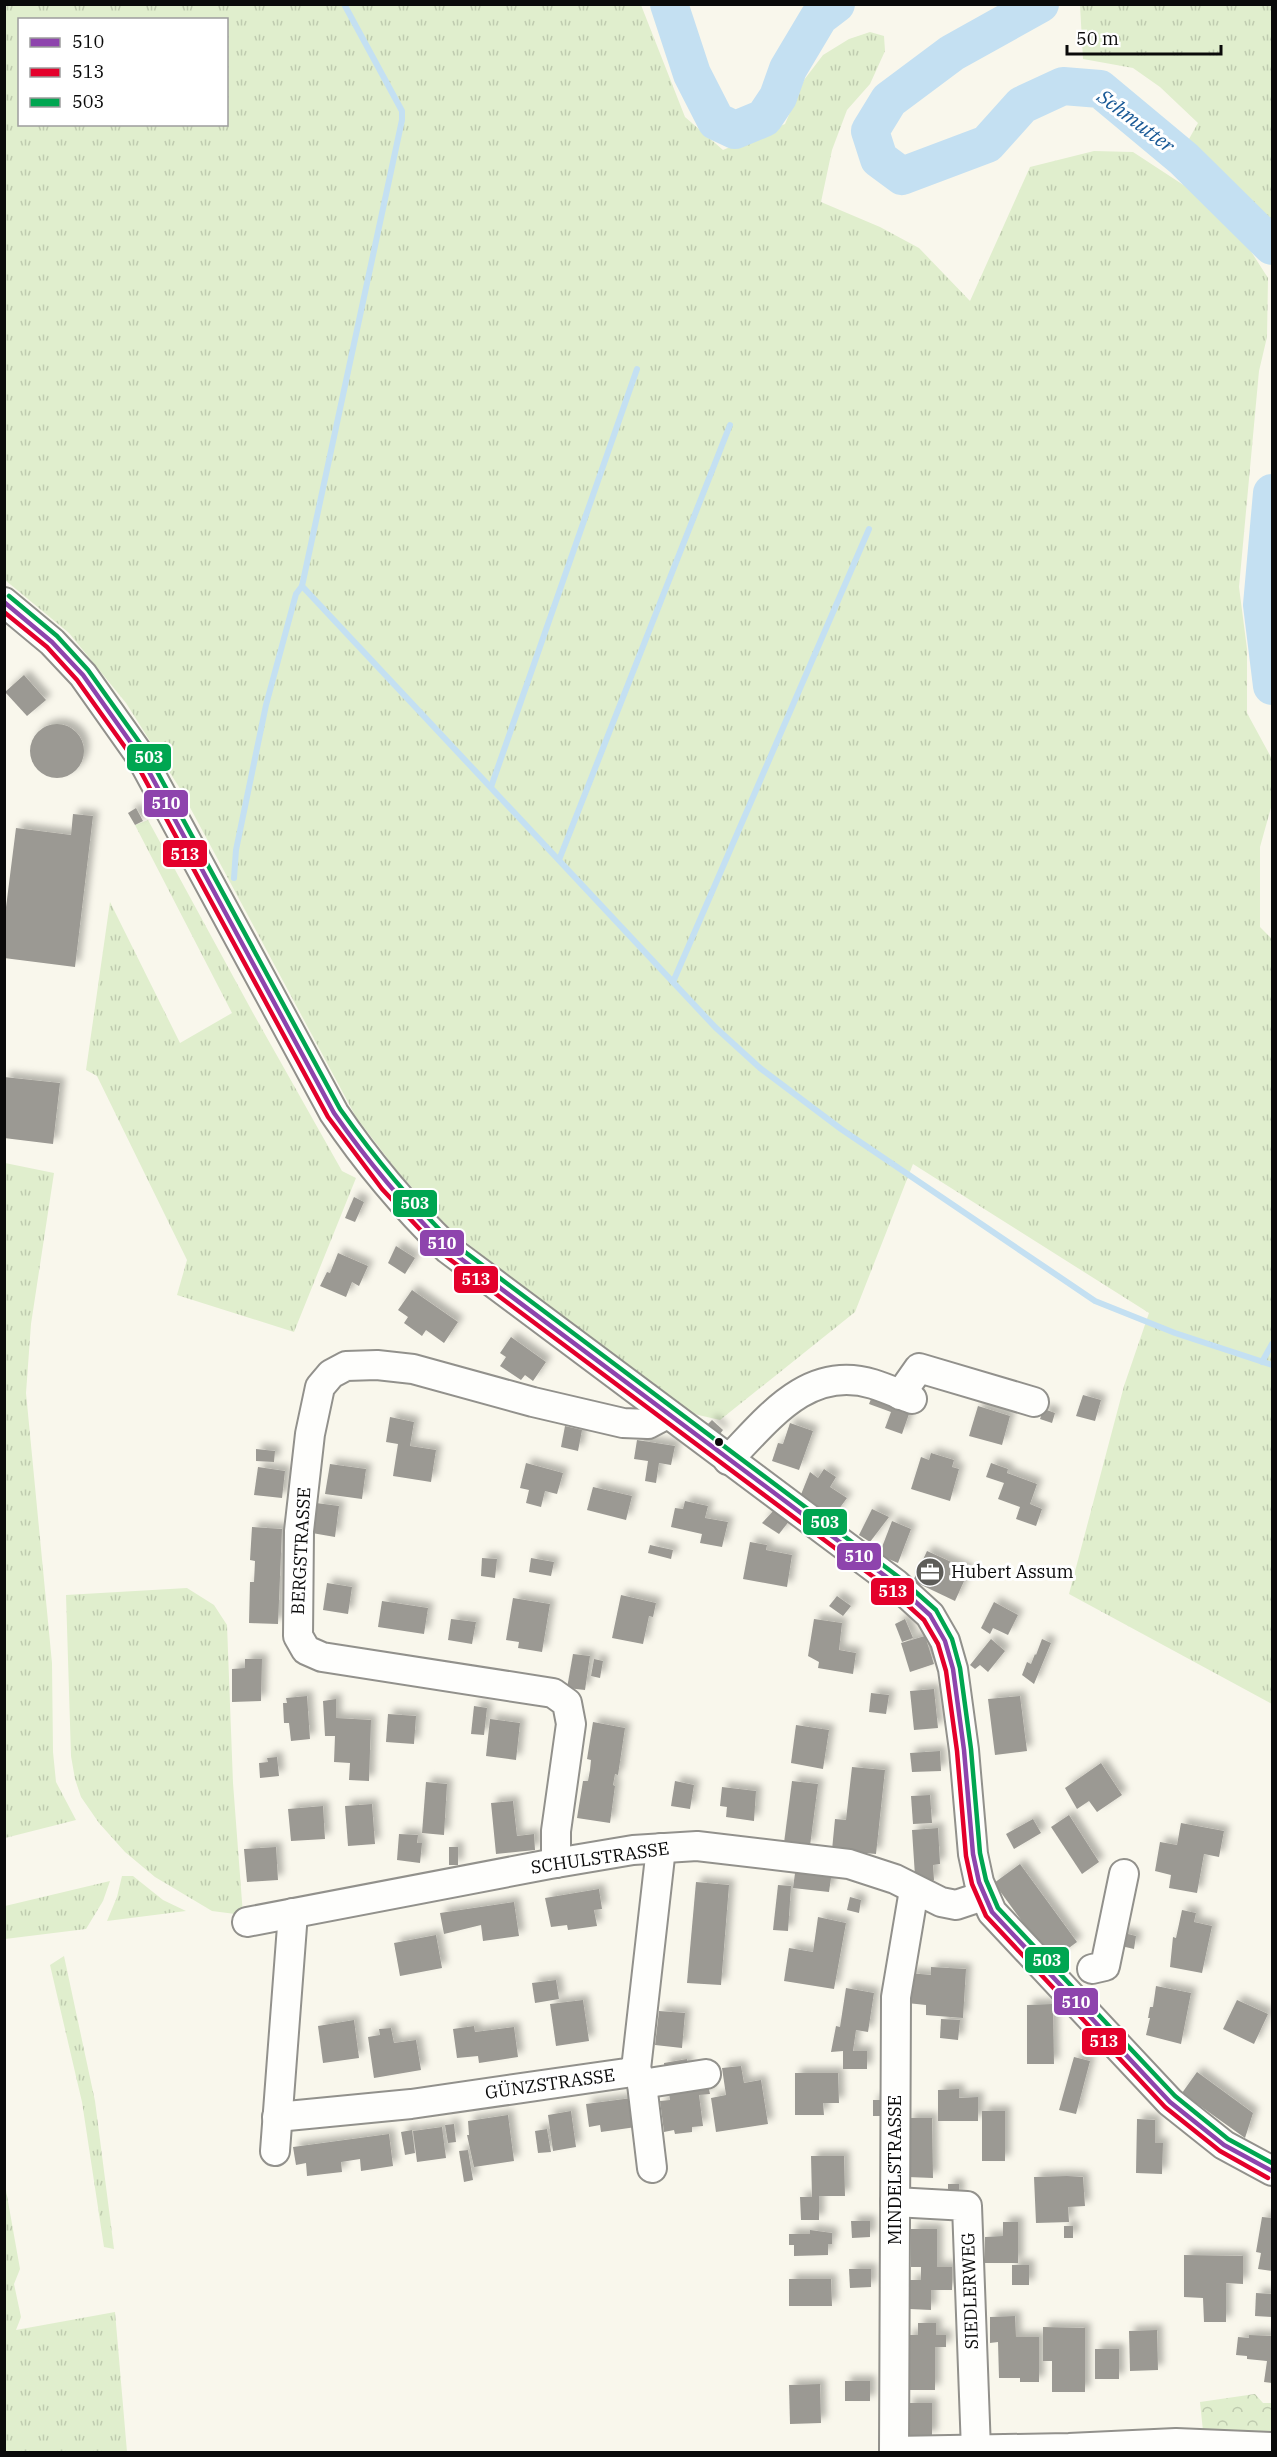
<svg xmlns="http://www.w3.org/2000/svg" width="1277" height="2457" viewBox="0 0 1277 2457" font-family="'IBM Plex Serif',serif">
	<style>
		.grass { fill: url(#grass-tufts); fill-rule: evenodd }
		.park { fill: url(#park-crowns) }
		.lines { fill: none; stroke-linecap: round; stroke-linejoin: round }
		.stream { stroke: #c4e0f2; stroke-width: 6 }
		.river { stroke: #c4e0f2; stroke-width: 38 }
		.building { fill: #9b9993; filter: url(#shadow) }
		.minor-casing { stroke: #92918c; stroke-width: 32 }
		.minor { stroke: #fefefc; stroke-width: 28 }
		.bus-1-casing { stroke: #fff; stroke-width: 9 }
		.bus-2-casing { stroke: #fff; stroke-width: 9 }
		.bus-3-casing { stroke: #fff; stroke-width: 9 }
		.bus-1 { stroke: #8e44ad; stroke-width: 4.5 }
		.bus-2 { stroke: #e4002b; stroke-width: 4.5 }
		.bus-3 { stroke: #00a651; stroke-width: 4.5 }
		.bus-dot { fill: #0a0a0a; stroke: #fff; stroke-width: 2 }
		.labels { text-anchor: middle; stroke-width: 6; stroke-linejoin: round; paint-order: stroke }
		.street-label { font-size: 18px; fill: #0a0a0a; stroke: #fff }
		.poi-label { font-size: 18px; fill: #0a0a0a; stroke: #fff; text-anchor: start }
		.water-label { font-size: 20px; font-style: italic; fill: #195996; stroke: #fff }
		.line-badge { stroke: #fff; stroke-width: 2 }
		.badge-label { font-size: 16px; text-anchor: middle; font-weight: bold; fill: #fff }
	</style>
	<defs>
		<pattern id="grass-tufts" width="24" height="20" patternUnits="userSpaceOnUse" patternTransform="scale(1.5)"><rect width="24" height="20" fill="#e0eecd"/><path d="M3 7l-1-3M5 7V3M7 7l1-3M15 17l-1-3M17 17v-4M19 17l1-3" fill="none" stroke="#bfcbaf"/></pattern>
		<pattern id="park-crowns" width="20" height="18" patternUnits="userSpaceOnUse" patternTransform="scale(1.5)"><rect width="20" height="18" fill="#e0eecd"/><path d="M2 6a3 3 0 1 1 6 0M12 15a3 3 0 1 1 6 0" fill="none" stroke="#bfcbaf"/></pattern>
		<filter id="shadow"><feDropShadow dx="5.5" dy="-5.5" stdDeviation="3" flood-color="#0004"/></filter>
	</defs>
	<rect width="100%" height="100%" fill="#f9f7ec"/>
	<g class="grass">
		<path d="M4,5H641L685,117L723,150L785,124L804,80L823,55L849,39L870,32L884,36L885,51L870,84L847,110L832,150L821,202L880,227L919,248L970,301L1030,167L1094,151L1133,152L1188,188L1238,231L1268,278L1267,337L1259,371L1239,587L1247,649V713L1272,759V804L1260,847V927L1272,939V1704L1069,1594L1124,1386L1149,1313L913,1164L855,1312L720,1420L694,1414L526,1292L448,1227L398,1172L356,1117L179,787L126,703L69,633L5,580ZM20,20H226V124H20Z"/>
		<path d="M1080,5H1272V228L1246,203L1189,139L1198,123L1160,87L1133,68L1083,59Z"/>
		<path d="M148,820L253,1013L342,1171L356,1178L294,1332L177,1295L187,1260L97,1076L86,1070L110,902L180,1043L232,1013L135,825Z"/>
		<path d="M5,1163L54,1173L31,1324L26,1393L52,1663L53,1752L56,1782L76,1820L5,1838Z"/>
		<path d="M187,1588L214,1605L227,1625L233,1783L243,1915L212,1911L155,1877L125,1852L99,1823L81,1797L75,1779L71,1756L66,1595Z"/>
		<path d="M122,1876H133L163,1900L186,1911L107,1921L117,1897Z"/>
		<path d="M110,1881L103,1901L86,1929L5,1939V1906Z"/>
		<path d="M64,1956L95,2101L114,2249L104,2247L82,2102L50,1965Z"/>
		<path d="M4,2179L20,2269L14,2284L21,2317L16,2330L115,2312L127,2452H5Z"/>
	</g>
	<path class="park" d="M1255,2394L1263,2403H1272V2434L1203,2431L1200,2402Z"/>
	<g class="lines">
		<g class="stream">
			<path d="M344,4L402,111V120L302,586L715,1027L760,1068L841,1129L1095,1301L1175,1333L1272,1365"/>
			<path d="M491,787L637,369"/>
			<path d="M559,860L730,425"/>
			<path d="M234,878L236,850L266,705L296,594L302,586"/>
			<path d="M673,982L869,529"/>
			<path d="M1262,1362L1272,1344"/>
		</g>
		<g class="river">
			<path d="M669,4L692,74L716,121L735,130L764,118L778,97L788,69L819,17L836,4"/>
			<path d="M1040,4L952,53L889,100L870,131L879,159L902,176L987,144L1022,105L1063,86L1100,89L1184,159L1272,246"/>
			<path d="M1272,493L1262,605L1272,686"/>
		</g>
	</g>
	<g class="building">
		<path d="M24,675L46,700L27,716L5,692Z"/>
		<circle cx="57" cy="751" r="27"/>
		<path d="M136,808L143,821L135,825L128,813Z"/>
		<path d="M73,814L93,816L75,967L4,958V923L16,828L71,835Z"/>
		<path d="M4,1077L60,1083L53,1144L4,1138Z"/>
		<path d="M354,1197L364,1202L355,1222L345,1218Z"/>
		<path d="M396,1246L415,1258L405,1274L388,1263Z"/>
		<path d="M338,1253L368,1266L359,1286L352,1282L346,1297L320,1286L327,1272L330,1273Z"/>
		<path d="M412,1290L458,1322L444,1343L426,1330L422,1336L404,1323L408,1317L398,1310Z"/>
		<path d="M511,1337L546,1362L533,1381L525,1375L521,1380L500,1366L506,1357L500,1353Z"/>
		<path d="M873,1394L910,1411L902,1434L885,1428L891,1412L869,1404Z"/>
		<path d="M1083,1395L1101,1400L1095,1421L1076,1416Z"/>
		<path d="M978,1406L1010,1416L1002,1445L969,1436Z"/>
		<path d="M1044,1409L1055,1413L1052,1423L1040,1419Z"/>
		<path d="M390,1417L414,1422L410,1446L436,1450L431,1482L393,1476L398,1444L386,1442Z"/>
		<path d="M712,1420L723,1430L720,1434L708,1424Z"/>
		<path d="M790,1423L813,1431L799,1470L772,1461L778,1443L783,1444Z"/>
		<path d="M565,1426L582,1430L578,1451L561,1447Z"/>
		<path d="M637,1440L675,1446L671,1465L659,1463L656,1483L645,1481L648,1461L634,1459Z"/>
		<path d="M256,1449L275,1451L274,1462L256,1461Z"/>
		<path d="M931,1453L954,1460L952,1467L959,1469L950,1501L911,1489L921,1457L929,1460Z"/>
		<path d="M526,1463L563,1473L557,1494L545,1491L541,1507L526,1503L529,1490L520,1488Z"/>
		<path d="M991,1463L1008,1469L1007,1473L1037,1484L1030,1504L1042,1509L1036,1526L1016,1519L1020,1507L998,1499L1004,1483L986,1477Z"/>
		<path d="M330,1464L366,1469L362,1499L325,1494Z"/>
		<path d="M258,1467L285,1471L282,1498L254,1495Z"/>
		<path d="M824,1469L836,1477L830,1487L847,1498L833,1517L800,1497L810,1472L818,1478Z"/>
		<path d="M593,1487L632,1496L626,1520L587,1510Z"/>
		<path d="M685,1501L708,1506L705,1518L728,1522L722,1547L700,1543L702,1534L671,1527L675,1508L683,1509Z"/>
		<path d="M316,1503L339,1506L335,1537L312,1533Z"/>
		<path d="M775,1509L790,1520L779,1534L762,1523Z"/>
		<path d="M872,1509L889,1517L870,1542L859,1535Z"/>
		<path d="M892,1521L911,1529L898,1563L879,1555Z"/>
		<path d="M252,1527L282,1529L278,1624L249,1623L250,1582H254L255,1561L250,1560Z"/>
		<path d="M750,1542L767,1545L766,1550L792,1555L787,1587L743,1579Z"/>
		<path d="M650,1545L673,1550L671,1559L648,1553Z"/>
		<path d="M927,1551L969,1570L955,1601L913,1581Z"/>
		<path d="M482,1558L497,1559L495,1578L481,1576Z"/>
		<path d="M531,1558L554,1562L551,1576L529,1572Z"/>
		<path d="M327,1583L352,1587L348,1614L323,1610Z"/>
		<path d="M621,1595L656,1603L653,1617L649,1616L643,1644L612,1638Z"/>
		<path d="M837,1596L851,1606L843,1616L829,1606Z"/>
		<path d="M513,1598L550,1604L542,1652L518,1648L519,1642L506,1640Z"/>
		<path d="M382,1601L428,1608L424,1634L378,1627Z"/>
		<path d="M994,1602L1018,1615L1008,1635L993,1628L990,1634L981,1628Z"/>
		<path d="M451,1619L476,1622L472,1644L448,1640Z"/>
		<path d="M814,1619L842,1623L839,1650L856,1653L853,1674L818,1668L819,1662L808,1656Z"/>
		<path d="M905,1619L913,1638L902,1642L895,1624Z"/>
		<path d="M925,1636L934,1664L910,1672L901,1643Z"/>
		<path d="M991,1639L1005,1651L988,1672L980,1665L975,1669L970,1665Z"/>
		<path d="M1042,1639L1051,1643L1034,1684L1022,1675L1027,1662L1031,1664L1035,1654L1036,1655Z"/>
		<path d="M573,1654L590,1656L585,1690L567,1688Z"/>
		<path d="M245,1659H262L261,1701L232,1702V1669L245,1668Z"/>
		<path d="M594,1659L603,1661L600,1678L591,1676Z"/>
		<path d="M934,1689L938,1728L914,1730L910,1691Z"/>
		<path d="M871,1693L889,1695L886,1714L869,1712Z"/>
		<path d="M307,1696L310,1739L291,1741L289,1723H284L283,1703H287L286,1698Z"/>
		<path d="M1020,1696L1027,1751L995,1755L988,1699Z"/>
		<path d="M336,1699V1718L371,1720L369,1781L349,1780L350,1763L334,1762L335,1736H325L323,1701Z"/>
		<path d="M474,1706L487,1708L484,1735L471,1734Z"/>
		<path d="M388,1714L416,1716L414,1744L386,1742Z"/>
		<path d="M490,1719L520,1723L516,1760L486,1756Z"/>
		<path d="M593,1722L625,1728L618,1775L615,1774L613,1785L615,1786L610,1823L577,1818L583,1781H588L590,1770L591,1760L587,1759Z"/>
		<path d="M796,1725L829,1730L823,1769L791,1763Z"/>
		<path d="M940,1751L941,1771L912,1772L910,1753Z"/>
		<path d="M277,1757L279,1776L260,1778L259,1763L268,1762L267,1758Z"/>
		<path d="M1101,1763L1122,1795L1097,1812L1089,1801L1077,1809L1065,1788Z"/>
		<path d="M852,1767L885,1770L876,1854L832,1850L835,1819L846,1820Z"/>
		<path d="M675,1781L694,1785L690,1809L671,1806Z"/>
		<path d="M792,1781L818,1784L810,1846L784,1843Z"/>
		<path d="M426,1782L447,1784L444,1835L422,1833Z"/>
		<path d="M722,1787L756,1791L754,1821L726,1817L727,1807L720,1806Z"/>
		<path d="M930,1795L932,1823L913,1824L911,1796Z"/>
		<path d="M513,1801L517,1836L534,1834L535,1850L496,1854L491,1803Z"/>
		<path d="M372,1804L375,1844L348,1846L345,1806Z"/>
		<path d="M323,1806L325,1839L291,1841L288,1809Z"/>
		<path d="M1069,1815L1099,1862L1082,1874L1051,1827Z"/>
		<path d="M1033,1819L1041,1833L1014,1849L1006,1834Z"/>
		<path d="M1181,1823L1224,1831L1219,1857L1204,1854L1197,1893L1169,1888L1171,1875L1155,1871L1160,1842L1177,1845Z"/>
		<path d="M938,1828L940,1864L933,1865L934,1880L929,1885L915,1876L912,1830Z"/>
		<path d="M399,1834L418,1835L417,1843H422L420,1863L397,1860Z"/>
		<path d="M276,1847L278,1880L247,1882L244,1849Z"/>
		<rect x="449" y="1847" width="9" height="18"/>
		<path d="M1020,1864L1077,1942L1051,1961L994,1883Z"/>
		<path d="M796,1866L832,1871L829,1892L793,1888Z"/>
		<path d="M696,1882L729,1885L721,1985L687,1983Z"/>
		<path d="M778,1885L791,1886L788,1931L773,1930Z"/>
		<path d="M599,1889L602,1909L594,1910L597,1926L568,1930L567,1925L551,1927L545,1898Z"/>
		<path d="M850,1897L861,1900L859,1913L847,1910Z"/>
		<path d="M514,1902L519,1936L483,1941L481,1925L444,1934L440,1913Z"/>
		<path d="M1182,1910L1196,1913L1194,1922L1212,1926L1202,1973L1170,1967L1173,1937L1176,1938Z"/>
		<path d="M818,1917L846,1923L834,1989L784,1981L789,1948L813,1952Z"/>
		<path d="M1120,1932L1136,1936L1134,1949L1117,1945Z"/>
		<path d="M436,1935L442,1968L400,1976L394,1943Z"/>
		<path d="M931,1967L966,1969L963,2018L926,2015V2005L907,2003L909,1973L931,1975Z"/>
		<path d="M556,1980L559,1999L535,2003L532,1983Z"/>
		<path d="M1156,1986L1191,1993L1181,2044L1146,2035L1150,2018H1148L1150,2007H1153Z"/>
		<path d="M846,1988L874,1993L868,2032L856,2030L853,2051H867V2069H843V2051L831,2052L836,2026L840,2027Z"/>
		<path d="M583,2000L589,2041L556,2046L550,2004Z"/>
		<path d="M1237,2000L1268,2014L1254,2044L1223,2029Z"/>
		<path d="M1053,2004L1054,2064H1027V2005Z"/>
		<path d="M659,2011L685,2013L682,2048L655,2045Z"/>
		<path d="M941,2019L960,2020L958,2040L940,2038Z"/>
		<path d="M354,2020L359,2058L323,2063L318,2026Z"/>
		<path d="M474,2026L475,2032L514,2027L518,2057L479,2063L478,2056L457,2058L453,2029Z"/>
		<path d="M391,2028L394,2043L416,2040L421,2070L374,2078L368,2037L380,2035L379,2029Z"/>
		<path d="M1074,2057L1090,2061L1076,2114L1059,2110Z"/>
		<path d="M687,2059L688,2071L665,2074L664,2063Z"/>
		<path d="M741,2066L744,2083L761,2080L768,2124L716,2132L711,2098L726,2095L722,2068Z"/>
		<path d="M1197,2072L1253,2113L1245,2138L1182,2093Z"/>
		<path d="M795,2073H838L839,2103H823L824,2115H795Z"/>
		<path d="M707,2080L710,2094L699,2095L703,2126L692,2127V2132L675,2134L674,2130L664,2132L660,2101L670,2100L668,2086Z"/>
		<path d="M959,2089V2098L978,2097V2121H938V2090Z"/>
		<path d="M632,2098L636,2127L601,2132L600,2125L589,2127L586,2104Z"/>
		<path d="M873,2100H884L885,2116H873Z"/>
		<path d="M571,2111L576,2147L553,2151L548,2115Z"/>
		<rect x="982" y="2111" width="23" height="50"/>
		<path d="M508,2115L514,2161L474,2167L467,2135H469L468,2121Z"/>
		<path d="M908,2118H932L933,2178L908,2177Z"/>
		<path d="M1137,2119L1155,2120V2143H1163L1162,2174L1136,2173Z"/>
		<path d="M454,2124L456,2142L448,2143L445,2125Z"/>
		<path d="M442,2127L446,2158L417,2162L413,2131Z"/>
		<path d="M547,2129L551,2152L538,2153L535,2131Z"/>
		<path d="M412,2130L415,2153L405,2155L401,2132Z"/>
		<path d="M389,2134L393,2166L361,2171L360,2159L341,2162L342,2172L307,2176L306,2163L296,2165L293,2147Z"/>
		<path d="M468,2150L473,2180L464,2182L459,2151Z"/>
		<path d="M811,2156H844L845,2196H819V2220H801L800,2197H812Z"/>
		<path d="M1067,2176L1083,2177L1085,2206L1068,2207L1069,2222L1036,2223L1034,2177Z"/>
		<rect x="948" y="2184" width="11" height="14"/>
		<path d="M1262,2217L1272,2218V2271L1258,2269L1261,2253L1256,2252Z"/>
		<path d="M851,2221H870V2237L852,2238Z"/>
		<path d="M1003,2222H1018V2263H985V2237L1003,2236Z"/>
		<rect x="1064" y="2226" width="9" height="12"/>
		<path d="M911,2229H937V2267H952V2290H931V2310L910,2309V2280H921V2267H911Z"/>
		<path d="M810,2230L832,2233V2244H828V2255L794,2256V2245H789V2234H810Z"/>
		<path d="M1184,2255L1243,2256V2284L1226,2283V2322H1204L1203,2298L1184,2297Z"/>
		<rect x="1012" y="2265" width="17" height="20"/>
		<path d="M849,2269H871V2287L850,2288Z"/>
		<path d="M789,2279H831L832,2306H789Z"/>
		<path d="M1256,2293L1272,2294V2317L1255,2316Z"/>
		<path d="M1015,2316L1016,2337H1039V2382H1020V2378H999L998,2342L990,2343V2317Z"/>
		<path d="M918,2323H936V2335H946V2347H935V2390H908L907,2335H918Z"/>
		<path d="M1043,2327L1085,2328V2392H1052V2361H1043Z"/>
		<path d="M1157,2330L1158,2370L1130,2371L1129,2331Z"/>
		<path d="M1249,2335L1272,2336V2383L1264,2382L1267,2361L1247,2359V2356L1236,2355L1238,2337L1249,2338Z"/>
		<rect x="1095" y="2349" width="24" height="30"/>
		<rect x="845" y="2381" width="25" height="20"/>
		<path d="M820,2384L821,2423L790,2424L789,2385Z"/>
		<path d="M907,2403H932V2436H908Z"/>
	</g>
	<g class="lines">
		<g class="minor-casing">
			<g id="minor">
				<path d="M4,602L52,642L83,675L141,757L334,1113C367,1162 405,1207 448,1249L896,1584L930,1615L945,1641L953,1669L964,1750L973,1854L979,1882L992,1912L1170,2102L1224,2145L1272,2171"/>
				<path d="M900,1395L919,1368L1034,1402"/>
				<path d="M728,1460C768,1419 808,1364 873,1384C886,1388 899,1394 912,1399"/>
				<path d="M556,1863V1831L571,1724L567,1703L553,1693L322,1657L306,1650L298,1636L299,1531L310,1434L320,1387L331,1374L346,1366L377,1365L413,1369L533,1402L623,1423L648,1424L667,1414"/>
				<path d="M914,1890L896,1997L894,2451L1069,2448L1176,2443L1272,2447"/>
				<path d="M247,1922L550,1864L633,1850L697,1846L849,1864L895,1879L941,1902L956,1905L983,1896"/>
				<path d="M1092,1969L1105,1966L1124,1874"/>
				<path d="M636,2069L642,2084L652,2168"/>
				<path d="M642,2084L706,2074"/>
				<path d="M277,2117L411,2104L626,2073L636,2069L661,1848"/>
				<path d="M275,2151L293,1913"/>
				<path d="M895,2202L967,2206L976,2450"/>
			</g>
		</g>
		<use href="#minor" class="minor"/>
		<g class="bus-1-casing">
			<path id="bus-1" d="M4,602L52,642L83,675L141,757L334,1113C368,1162 406,1207 448,1249L896,1584L930,1615L945,1641L953,1669L964,1750L973,1854L979,1882L992,1912L1170,2102L1224,2145L1272,2171"/>
		</g>
		<g class="bus-2-casing">
			<path id="bus-2" d="M4,612L47,647L77,680L135,761L328,1117L382,1189L444,1255L891,1590L924,1620L938,1644L946,1671L957,1751L966,1856L972,1884L986,1916L1165,2107L1220,2151L1268,2178"/>
		</g>
		<g class="bus-3-casing">
			<path id="bus-3" d="M9,596L57,636L88,670L147,753L340,1109C374,1157 411,1202 453,1243L900,1578L936,1610L952,1639L960,1668L971,1749L980,1853L986,1880L998,1908L1175,2096L1228,2139L1272,2163"/>
		</g>
		<use href="#bus-1" class="bus-1"/>
		<use href="#bus-2" class="bus-2"/>
		<use href="#bus-3" class="bus-3"/>
	</g>
	<defs>
		<g id="office-disc" transform="scale(1.5)"><circle r="9.5" fill="#5e5d59" stroke="#fff"/><path d="M-6-3h4V-5.5h4V-3h4V5H-6ZM-1-4.5V-3h2v-1.5ZM-6 0V1H6V0Z" fill="#fff"/></g>
	</defs>
	<g fill-rule="evenodd">
		<use href="#office-disc" x="930" y="1572"/>
	</g>
	<circle class="bus-dot" cx="719" cy="1442" r="5"/>
	<g class="labels">
		<g class="street-label">
			<text transform="translate(301 1551) rotate(-87)" y="6">BERGSTRASSE</text>
			<text transform="translate(600 1858) rotate(-8)" y="6">SCHULSTRASSE</text>
			<text transform="translate(550 2084) rotate(-8)" y="6">GÜNZSTRASSE</text>
			<text transform="translate(895 2170) rotate(-90)" y="6">MINDELSTRASSE</text>
			<text transform="translate(970 2291) rotate(-92)" y="6">SIEDLERWEG</text>
		</g>
		<g class="poi-label">
			<text x="951" y="1578">Hubert Assum</text>
		</g>
		<g class="water-label">
			<text transform="translate(1136 121) rotate(37)" y="7">Schmutter</text>
		</g>
	</g>
	<g class="line-badge">
		<rect x="126" y="743" width="46" height="29" rx="6" fill="#00a651"/>
		<rect x="143" y="789" width="46" height="29" rx="6" fill="#8e44ad"/>
		<rect x="162" y="839" width="46" height="29" rx="6" fill="#e4002b"/>
		<rect x="392" y="1189" width="46" height="29" rx="6" fill="#00a651"/>
		<rect x="419" y="1229" width="46" height="28" rx="6" fill="#8e44ad"/>
		<rect x="453" y="1265" width="46" height="29" rx="6" fill="#e4002b"/>
		<rect x="802" y="1508" width="46" height="28" rx="6" fill="#00a651"/>
		<rect x="836" y="1542" width="46" height="29" rx="6" fill="#8e44ad"/>
		<rect x="870" y="1577" width="45" height="29" rx="6" fill="#e4002b"/>
		<rect x="1024" y="1946" width="46" height="28" rx="6" fill="#00a651"/>
		<rect x="1053" y="1987" width="46" height="29" rx="6" fill="#8e44ad"/>
		<rect x="1081" y="2027" width="46" height="29" rx="6" fill="#e4002b"/>
	</g>
	<g class="badge-label">
		<text x="149" y="763">503</text>
		<text x="166" y="809">510</text>
		<text x="185" y="860">513</text>
		<text x="415" y="1209">503</text>
		<text x="442" y="1249">510</text>
		<text x="476" y="1285">513</text>
		<text x="825" y="1528">503</text>
		<text x="859" y="1562">510</text>
		<text x="893" y="1597">513</text>
		<text x="1047" y="1966">503</text>
		<text x="1076" y="2008">510</text>
		<text x="1104" y="2047">513</text>
	</g>
	<rect width="1277" height="2457" fill="none" stroke="#0a0a0a" stroke-width="12"/>
	<rect x="18" y="18" width="210" height="108" fill="#ffffff" stroke="#9d9d9d" stroke-width="1.5"/>
	<rect x="30" y="38" width="30" height="9" fill="#8e44ad" stroke="#9d9d9d" stroke-width="1.5"/>
	<text x="72" y="48" font-size="18" fill="#0a0a0a">510</text>
	<rect x="30" y="68" width="30" height="9" fill="#e4002b" stroke="#9d9d9d" stroke-width="1.5"/>
	<text x="72" y="78" font-size="18" fill="#0a0a0a">513</text>
	<rect x="30" y="98" width="30" height="9" fill="#00a651" stroke="#9d9d9d" stroke-width="1.5"/>
	<text x="72" y="108" font-size="18" fill="#0a0a0a">503</text>
	<path d="M1067 45v9h154v-9" fill="none" stroke="#0a0a0a" stroke-width="3"/>
	<text x="1076" y="45" font-size="18" fill="#0a0a0a" stroke="#ffffff" stroke-width="4.5" paint-order="stroke">50 m</text>
</svg>
